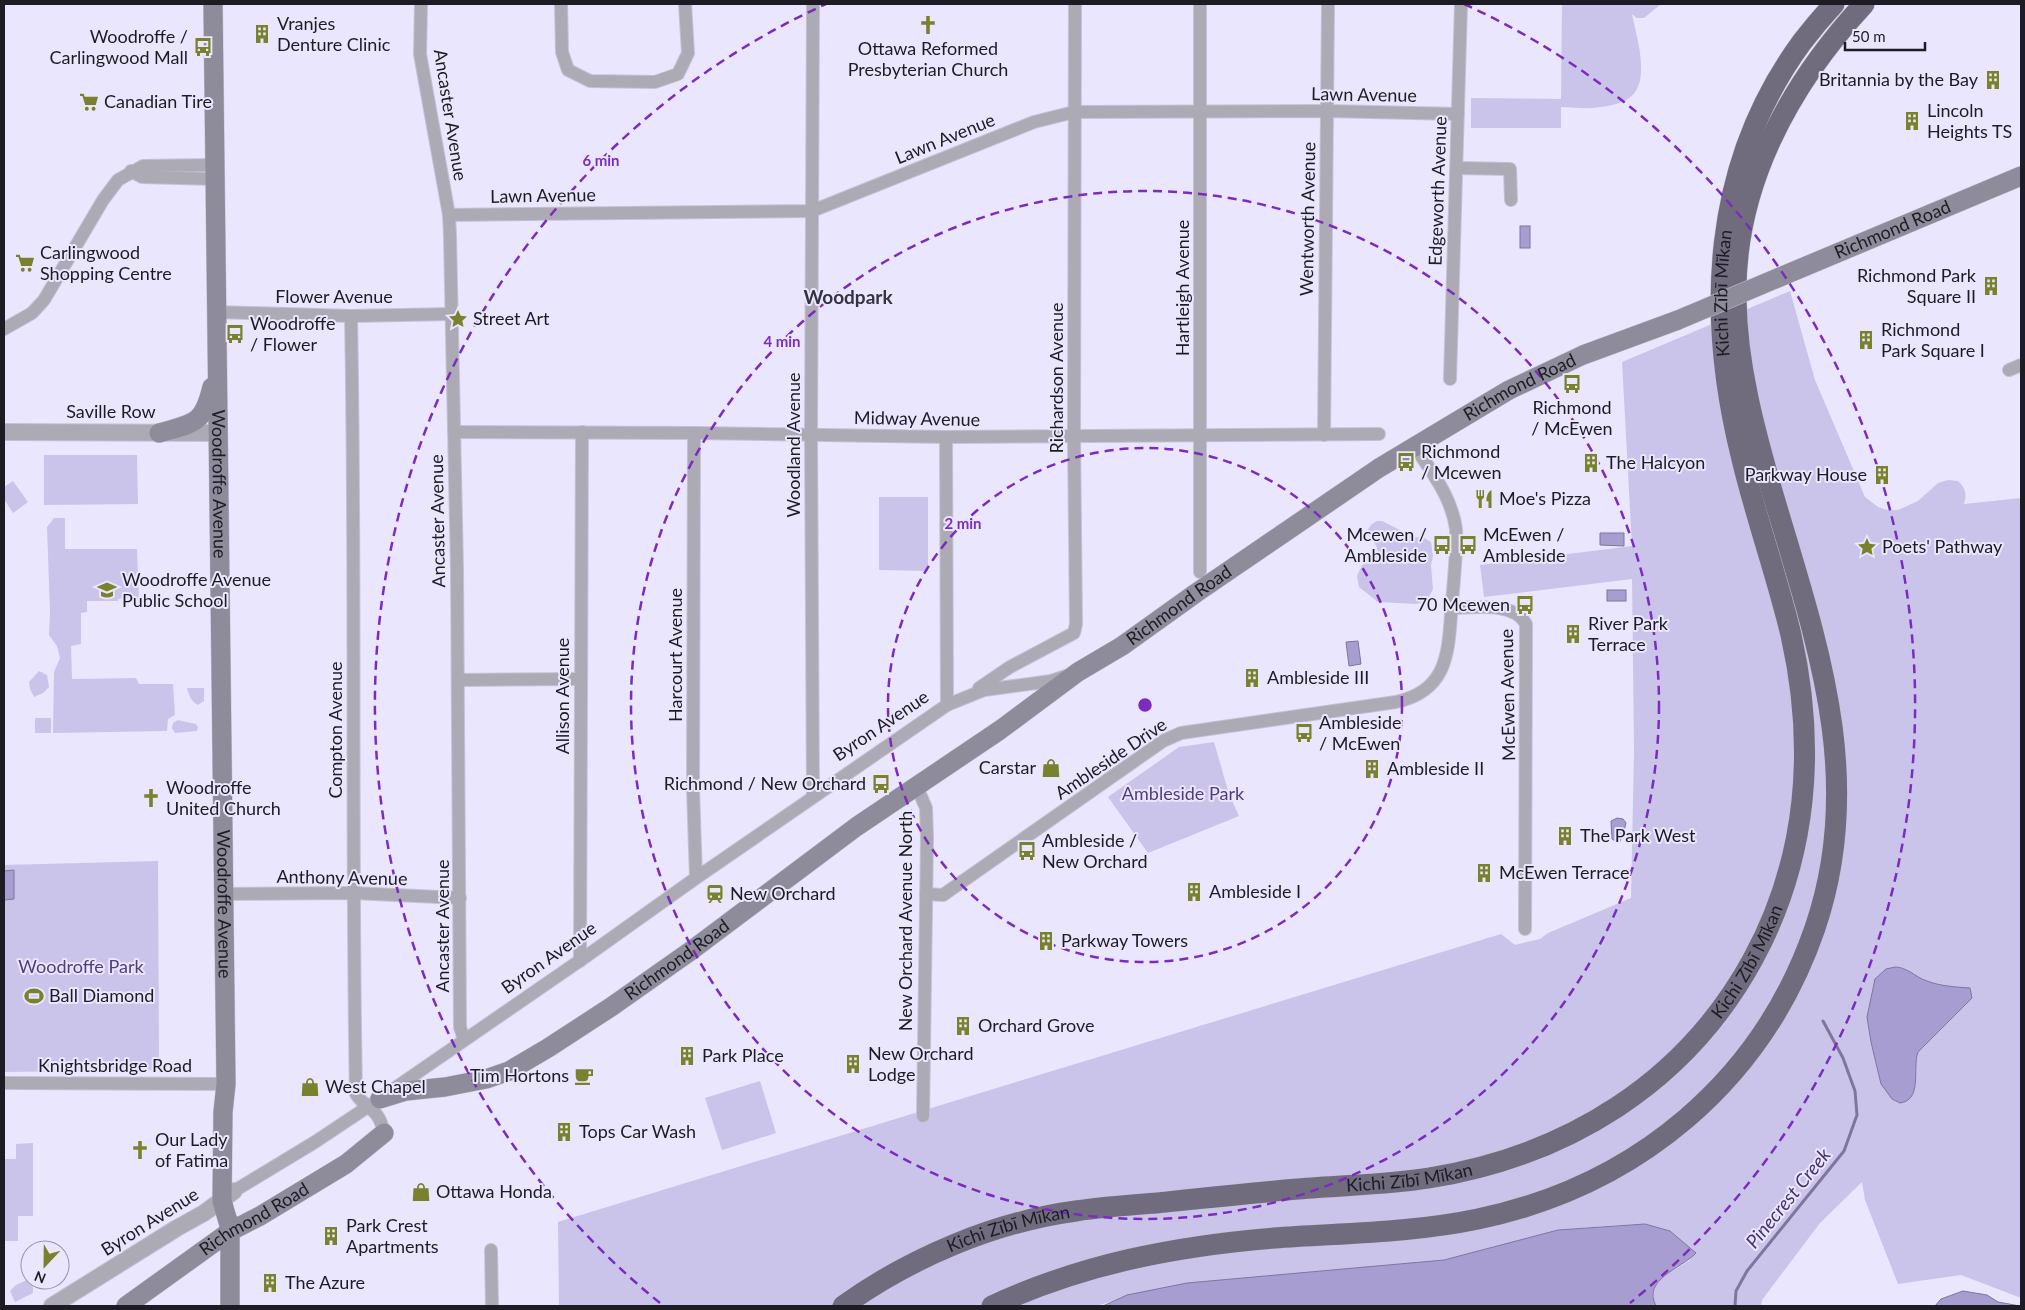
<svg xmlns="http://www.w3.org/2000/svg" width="2025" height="1310" viewBox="0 0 2025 1310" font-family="Lato,sans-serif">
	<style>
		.green { fill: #cbc4ea }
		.water { fill: #a89dd1; stroke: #7e769d }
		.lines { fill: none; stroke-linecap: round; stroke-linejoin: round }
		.stream { stroke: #7e769d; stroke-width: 3 }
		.minor-casing { stroke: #c5c1d6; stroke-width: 14 }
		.tertiary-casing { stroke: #c5c1d6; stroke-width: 18 }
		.secondary-casing { stroke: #c5c1d6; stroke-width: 20 }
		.trunk-casing { stroke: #c5c1d6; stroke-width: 22 }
		.minor { stroke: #acaab4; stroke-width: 12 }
		.tertiary { stroke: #acaab4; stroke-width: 16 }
		.secondary { stroke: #8e8b9a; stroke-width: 19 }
		.trunk { stroke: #706c7e; stroke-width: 21 }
		.secondary-bridge-casing { stroke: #c5c1d6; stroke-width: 20; stroke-linecap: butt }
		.secondary-bridge { stroke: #8e8b9a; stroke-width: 19 }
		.ring { fill: none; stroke: #7b2cbf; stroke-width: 2.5; stroke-dasharray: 9 6 }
		.labels { text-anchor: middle; stroke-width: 4; stroke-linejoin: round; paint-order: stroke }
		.poi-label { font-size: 18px; fill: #1d1b24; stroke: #eae6fd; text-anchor: start }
		.street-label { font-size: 18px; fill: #1d1b24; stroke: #eae6fd }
		.park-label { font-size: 18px; fill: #4f3d7d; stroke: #eae6fd }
		.neighbourhood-label { font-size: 19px; font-weight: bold; fill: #363244; stroke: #eae6fd }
		.water-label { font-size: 19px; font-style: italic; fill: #443271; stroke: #eae6fd }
		.centre { fill: #7b2cbf; stroke: #eae6fd; stroke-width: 2.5 }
		.ring-label { font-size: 15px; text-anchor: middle; font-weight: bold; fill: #7b2cbf; stroke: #eae6fd; stroke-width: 4; stroke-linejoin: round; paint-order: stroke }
	</style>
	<rect width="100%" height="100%" fill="#eae6fd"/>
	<g class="green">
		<path d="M1562,4H1661L1644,18H1637L1632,14C1636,35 1652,83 1629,98C1620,105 1603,107 1592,108C1582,109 1572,107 1561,107V128H1471V98L1561,99Z"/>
		<path d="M1790,291L1815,380L1865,497L1878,507L1887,510H1898L1918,501L1938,483L1948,480L1958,481C1966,489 1967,494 1964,504L2021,498V1298L1961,1275L1898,1284L1865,1200L1862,1182L1820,1223L1762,1300L1761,1306H1656C1645,1281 1672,1272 1690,1260L1670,1231L1645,1224L1608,1226L1558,1230L1466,1259L1137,1294L1096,1306H559L558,1222L1501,934L1515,945L1540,939L1548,933L1631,898L1634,751L1632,579L1484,597L1480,565L1632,546L1622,362Z"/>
		<path d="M44,455H137L138,504L44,505Z"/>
		<path d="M13,481L28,502L13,513L4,499V487Z"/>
		<path d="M879,497H928V571L879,570Z"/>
		<path d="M54,518H65V549H137L139,600L130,601L129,598L118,599V601H87V612L81,613V644L71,646L72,679L136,678L139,684H173L175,715L168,719L167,731L53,733L54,672L60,658L57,646L49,635L50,611L47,527Z"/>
		<path d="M1377,521H1382L1414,537L1424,538L1431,542L1433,556L1431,565L1433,589L1426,602L1416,604L1378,602L1359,587L1357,576L1362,565L1375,560C1382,546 1373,543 1366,532L1372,524Z"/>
		<path d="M39,671L47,675L49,687L43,693L34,697L30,689L29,682Z"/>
		<path d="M187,688H204V701L198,705C191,701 189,696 187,688Z"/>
		<rect x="35" y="718" width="16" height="15"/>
		<path d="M178,720L196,724L198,727L197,731L175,733L172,728L173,723Z"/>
		<path d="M1214,742L1229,794L1239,816L1148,853L1108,797L1179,747Z"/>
		<path d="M158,861L159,1070L4,1072V865Z"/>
		<path d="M760,1081L776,1133L722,1150L705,1098Z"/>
		<path d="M33,1143V1216H18V1241H4V1159H16V1144Z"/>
		<path d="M29,1279L33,1280V1293L15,1302L10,1291L16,1285Z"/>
	</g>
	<g class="water">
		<rect x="1520" y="226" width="10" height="22"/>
		<path d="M1600,533H1624V546L1600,545Z"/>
		<rect x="1607" y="590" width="19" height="11"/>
		<path d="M1358,641L1361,664L1349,666L1346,642Z"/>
		<path d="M1617,818L1623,819L1626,823L1623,835L1619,843L1612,839L1611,821Z"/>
		<path d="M14,870V899L4,900V871Z"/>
		<path d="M1895,967C1907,967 1915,977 1927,981C1940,986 1955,987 1970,988L1972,998L1918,1052C1912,1068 1923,1100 1900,1103L1892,1099L1881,1084L1871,1042L1867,1017L1875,979L1886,969Z"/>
		<path d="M1645,1224L1670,1231L1696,1253C1681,1269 1642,1279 1656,1306H1103L1127,1295L1187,1283L1444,1260L1558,1230Z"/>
		<path d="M1963,1291L1987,1295L1998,1302L2020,1306H1935L1941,1299Z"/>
	</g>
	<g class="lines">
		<path class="stream" d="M1735,1306L1736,1291L1747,1271L1844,1151L1857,1115L1855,1091L1843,1058L1823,1021"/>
		<g class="minor-casing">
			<g id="minor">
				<path d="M421,4L420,54L449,215L450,237L457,570L460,1027L464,1040"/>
				<path d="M561,4L562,52L568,70L590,81L655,82L678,74L688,53L685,4"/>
				<path d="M813,4L811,435L813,796"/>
				<path d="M1200,4V572"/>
				<path d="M1457,168L1510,169L1511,200"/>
				<path d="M131,171L142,177L215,179"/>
				<path d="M449,215L812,211L1034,122L1074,112L1327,111L1458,114"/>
				<path d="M216,312L351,316L451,314"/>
				<path d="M351,316C356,576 351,835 356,1094C368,1112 378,1106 384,1133"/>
				<path d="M4,329L32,313L44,300L103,200L118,180L143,166L214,165"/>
				<path d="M2009,370L2021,365"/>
				<path d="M1450,379L1461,4"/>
				<path d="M454,432L694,433L946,437L1379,434"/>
				<path d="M694,433L693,788L696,878"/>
				<path d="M1324,435L1328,4"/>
				<path d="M946,437L947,705"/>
				<path d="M1451,608C1474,608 1514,601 1526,624L1525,929"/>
				<path d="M458,680L580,679"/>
				<path d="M979,688L1010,667L1074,633L1076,624L1074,436L1075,4"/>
				<path d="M917,787L926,808L927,838L923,1116"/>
				<path d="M223,894L353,893L460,898"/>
				<path d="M926,894L943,895L1163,741L1181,733L1396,702C1451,690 1448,648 1452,602C1454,578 1457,553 1456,529C1452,498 1432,472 1415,447"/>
				<path d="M580,961L582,432"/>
				<path d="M4,1083L226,1084"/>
				<path d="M234,1191L315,1142L369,1106L588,955L696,878L947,705L984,690L1051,681L1066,676"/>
				<path d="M491,1250L492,1306"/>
			</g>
		</g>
		<g class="tertiary-casing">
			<g id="tertiary">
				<path d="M4,432L218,433"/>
				<path d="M52,1306L177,1228L204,1213L234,1191"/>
			</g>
		</g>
		<g class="secondary-casing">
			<g id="secondary">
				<path id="s1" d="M213,4L226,1084L223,1112L222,1201L229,1225"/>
				<path id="s2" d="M1780,277L2021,176"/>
				<path d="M159,433C194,423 203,425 212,387"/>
				<path id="s3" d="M380,1099L406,1091L445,1087L486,1079L509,1071L548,1048L611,1007L692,950L856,827L1000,730L1078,672L1122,646L1196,593L1379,468L1509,390L1583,355L1678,320"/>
				<path d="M230,1223V1306"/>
				<path id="s4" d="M126,1306L229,1232L260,1216L346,1164L384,1133"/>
			</g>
		</g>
		<g class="trunk-casing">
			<g id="trunk">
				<path id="s5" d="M843,1306C910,1258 994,1222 1076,1211C1102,1207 1130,1205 1156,1203C1204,1198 1251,1193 1298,1189C1341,1185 1386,1185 1429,1178C1566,1156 1685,1084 1753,959C1808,858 1816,746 1791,635C1777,576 1756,518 1742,459C1706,316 1711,166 1802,42C1812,29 1823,16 1834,4"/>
				<path d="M992,1306C1082,1264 1176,1246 1274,1238C1342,1233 1411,1233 1478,1219C1636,1186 1762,1082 1815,928C1867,776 1815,637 1772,491C1754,428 1737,365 1736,300C1733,187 1789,85 1864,4"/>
			</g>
		</g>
		<use href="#minor" class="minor"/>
		<use href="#tertiary" class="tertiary"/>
		<use href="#secondary" class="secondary"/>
		<use href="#trunk" class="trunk"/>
		<g class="secondary-bridge-casing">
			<path id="secondary-bridge" d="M1678,320L1780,277"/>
		</g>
		<use href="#secondary-bridge" class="secondary-bridge"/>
	</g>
	<g class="ring">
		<circle cx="1145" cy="705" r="257"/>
		<circle cx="1145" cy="705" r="514"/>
		<path d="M660 1303A770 770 0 0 1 826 4M1464 4A770 770 0 0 1 1630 1303"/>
	</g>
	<defs>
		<g id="church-bare" transform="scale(1.5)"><path d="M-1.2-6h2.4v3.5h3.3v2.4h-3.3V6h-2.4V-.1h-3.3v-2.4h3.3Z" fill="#79812c" stroke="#eae6fd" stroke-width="2.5" paint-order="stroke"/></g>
		<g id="building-bare" transform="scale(1.5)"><path d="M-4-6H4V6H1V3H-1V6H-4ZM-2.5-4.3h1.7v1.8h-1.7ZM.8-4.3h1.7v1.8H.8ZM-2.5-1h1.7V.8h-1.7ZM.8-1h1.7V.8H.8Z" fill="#79812c" stroke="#eae6fd" stroke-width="2.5" paint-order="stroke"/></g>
		<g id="bus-bare" transform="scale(1.5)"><path d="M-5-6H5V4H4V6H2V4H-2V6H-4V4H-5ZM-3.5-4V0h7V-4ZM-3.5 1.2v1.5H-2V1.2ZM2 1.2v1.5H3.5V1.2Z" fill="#79812c" stroke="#eae6fd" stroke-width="2.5" paint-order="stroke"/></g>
		<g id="supermarket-bare" transform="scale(1.5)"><path d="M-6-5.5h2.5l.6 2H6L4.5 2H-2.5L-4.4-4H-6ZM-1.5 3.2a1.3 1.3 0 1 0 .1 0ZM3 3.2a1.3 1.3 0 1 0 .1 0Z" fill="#79812c" stroke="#eae6fd" stroke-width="2.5" paint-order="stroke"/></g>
		<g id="sight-bare" transform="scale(1.5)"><path d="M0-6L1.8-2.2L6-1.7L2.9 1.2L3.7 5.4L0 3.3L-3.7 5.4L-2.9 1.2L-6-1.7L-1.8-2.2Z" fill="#79812c" stroke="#eae6fd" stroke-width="2.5" paint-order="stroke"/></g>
		<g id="restaurant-bare" transform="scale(1.5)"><path d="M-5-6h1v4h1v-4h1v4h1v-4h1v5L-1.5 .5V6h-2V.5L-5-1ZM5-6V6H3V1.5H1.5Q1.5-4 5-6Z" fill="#79812c" stroke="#eae6fd" stroke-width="2.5" paint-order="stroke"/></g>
		<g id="school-bare" transform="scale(1.5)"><path d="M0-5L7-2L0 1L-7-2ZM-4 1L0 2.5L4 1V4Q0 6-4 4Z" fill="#79812c" stroke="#eae6fd" stroke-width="2.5" paint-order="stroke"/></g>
		<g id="shop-bare" transform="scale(1.5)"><path d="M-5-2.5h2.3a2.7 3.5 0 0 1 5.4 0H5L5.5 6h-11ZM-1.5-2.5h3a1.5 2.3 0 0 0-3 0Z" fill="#79812c" stroke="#eae6fd" stroke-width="2.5" paint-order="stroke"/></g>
		<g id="station-bare" transform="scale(1.5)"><path d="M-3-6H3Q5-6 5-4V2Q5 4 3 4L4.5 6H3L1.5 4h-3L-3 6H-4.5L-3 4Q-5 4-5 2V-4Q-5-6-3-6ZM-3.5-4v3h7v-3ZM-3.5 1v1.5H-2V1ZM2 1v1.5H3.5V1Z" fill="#79812c" stroke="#eae6fd" stroke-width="2.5" paint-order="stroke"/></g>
		<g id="stadium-bare" transform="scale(1.5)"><path d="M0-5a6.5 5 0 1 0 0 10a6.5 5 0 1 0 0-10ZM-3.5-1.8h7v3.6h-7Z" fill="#79812c" stroke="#eae6fd" stroke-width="2.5" paint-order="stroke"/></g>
		<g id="cafe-bare" transform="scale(1.5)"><path d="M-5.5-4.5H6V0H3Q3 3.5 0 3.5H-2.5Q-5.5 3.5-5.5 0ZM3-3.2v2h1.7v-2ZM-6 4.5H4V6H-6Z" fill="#79812c" stroke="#eae6fd" stroke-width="2.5" paint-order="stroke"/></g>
	</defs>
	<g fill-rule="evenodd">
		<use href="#church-bare" x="928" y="25"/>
		<use href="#building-bare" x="262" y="34"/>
		<use href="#bus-bare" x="203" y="47"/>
		<use href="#building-bare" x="1993" y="80"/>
		<use href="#supermarket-bare" x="89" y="102"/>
		<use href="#building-bare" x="1912" y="121"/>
		<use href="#supermarket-bare" x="25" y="263"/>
		<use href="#building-bare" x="1991" y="286"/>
		<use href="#sight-bare" x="458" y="319"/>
		<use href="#bus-bare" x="235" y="334"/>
		<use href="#building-bare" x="1866" y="340"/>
		<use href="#bus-bare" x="1572" y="384"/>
		<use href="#bus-bare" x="1406" y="462"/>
		<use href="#building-bare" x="1591" y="463"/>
		<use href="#building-bare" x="1882" y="475"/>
		<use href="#restaurant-bare" x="1484" y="499"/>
		<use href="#bus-bare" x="1442" y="545"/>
		<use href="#bus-bare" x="1468" y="545"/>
		<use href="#sight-bare" x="1867" y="547"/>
		<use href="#school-bare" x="107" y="590"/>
		<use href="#bus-bare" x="1525" y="605"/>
		<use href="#building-bare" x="1573" y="634"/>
		<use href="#building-bare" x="1252" y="678"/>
		<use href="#bus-bare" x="1304" y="733"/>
		<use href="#shop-bare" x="1051" y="768"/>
		<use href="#building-bare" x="1372" y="769"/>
		<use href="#bus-bare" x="881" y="784"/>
		<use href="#church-bare" x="151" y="798"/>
		<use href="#building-bare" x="1565" y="836"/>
		<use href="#bus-bare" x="1027" y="851"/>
		<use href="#building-bare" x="1484" y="873"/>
		<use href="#building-bare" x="1194" y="892"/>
		<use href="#station-bare" x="715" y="894"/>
		<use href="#building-bare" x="1046" y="941"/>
		<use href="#stadium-bare" x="34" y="996"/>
		<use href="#building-bare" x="963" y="1026"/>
		<use href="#building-bare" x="687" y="1056"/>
		<use href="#building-bare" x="853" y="1064"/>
		<use href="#cafe-bare" x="584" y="1076"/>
		<use href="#shop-bare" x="310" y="1087"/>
		<use href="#building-bare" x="564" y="1132"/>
		<use href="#church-bare" x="140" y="1150"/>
		<use href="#shop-bare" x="421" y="1192"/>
		<use href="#building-bare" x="331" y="1236"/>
		<use href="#building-bare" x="270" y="1283"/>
	</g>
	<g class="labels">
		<g class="poi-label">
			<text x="277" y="30">Vranjes<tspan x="277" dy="21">Denture Clinic</tspan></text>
			<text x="188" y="43" text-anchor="end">Woodroffe /<tspan x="188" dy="21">Carlingwood Mall</tspan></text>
			<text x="928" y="55" text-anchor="middle">Ottawa Reformed<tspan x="928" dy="21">Presbyterian Church</tspan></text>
			<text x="1978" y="86" text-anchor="end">Britannia by the Bay</text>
			<text x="104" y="108">Canadian Tire</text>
			<text x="1927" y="117">Lincoln<tspan x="1927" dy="21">Heights TS</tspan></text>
			<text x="40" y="259">Carlingwood<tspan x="40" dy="21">Shopping Centre</tspan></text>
			<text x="1976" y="282" text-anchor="end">Richmond Park<tspan x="1976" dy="21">Square II</tspan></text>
			<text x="473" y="325">Street Art</text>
			<text x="250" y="330">Woodroffe<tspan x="250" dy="21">/ Flower</tspan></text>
			<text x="1881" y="336">Richmond<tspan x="1881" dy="21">Park Square I</tspan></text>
			<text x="1572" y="414" text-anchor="middle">Richmond<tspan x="1572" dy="21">/ McEwen</tspan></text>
			<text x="1421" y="458">Richmond<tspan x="1421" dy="21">/ Mcewen</tspan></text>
			<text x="1606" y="469">The Halcyon</text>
			<text x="1867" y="481" text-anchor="end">Parkway House</text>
			<text x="1499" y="505">Moe's Pizza</text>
			<text x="1427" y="541" text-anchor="end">Mcewen /<tspan x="1427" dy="21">Ambleside</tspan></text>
			<text x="1483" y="541">McEwen /<tspan x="1483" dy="21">Ambleside</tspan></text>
			<text x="1882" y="553">Poets' Pathway</text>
			<text x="122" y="586">Woodroffe Avenue<tspan x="122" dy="21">Public School</tspan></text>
			<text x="1510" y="611" text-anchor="end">70 Mcewen</text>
			<text x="1588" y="630">River Park<tspan x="1588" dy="21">Terrace</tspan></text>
			<text x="1267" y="684">Ambleside III</text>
			<text x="1319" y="729">Ambleside<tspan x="1319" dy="21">/ McEwen</tspan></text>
			<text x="1036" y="774" text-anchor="end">Carstar</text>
			<text x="1387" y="775">Ambleside II</text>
			<text x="866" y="790" text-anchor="end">Richmond / New Orchard</text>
			<text x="166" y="794">Woodroffe<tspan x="166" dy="21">United Church</tspan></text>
			<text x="1580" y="842">The Park West</text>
			<text x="1042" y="847">Ambleside /<tspan x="1042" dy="21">New Orchard</tspan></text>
			<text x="1499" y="879">McEwen Terrace</text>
			<text x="1209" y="898">Ambleside I</text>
			<text x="730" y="900">New Orchard</text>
			<text x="1061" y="947">Parkway Towers</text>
			<text x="49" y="1002">Ball Diamond</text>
			<text x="978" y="1032">Orchard Grove</text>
			<text x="868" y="1060">New Orchard<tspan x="868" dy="21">Lodge</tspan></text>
			<text x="702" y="1062">Park Place</text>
			<text x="569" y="1082" text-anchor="end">Tim Hortons</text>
			<text x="325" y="1093">West Chapel</text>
			<text x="579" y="1138">Tops Car Wash</text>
			<text x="155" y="1146">Our Lady<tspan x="155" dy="21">of Fatima</tspan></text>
			<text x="436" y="1198">Ottawa Honda</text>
			<text x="346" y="1232">Park Crest<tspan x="346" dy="21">Apartments</tspan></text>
			<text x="285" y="1289">The Azure</text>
		</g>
		<g class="street-label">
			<text transform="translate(1364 95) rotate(1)" y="6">Lawn Avenue</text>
			<text transform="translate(450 115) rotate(81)" y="6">Ancaster Avenue</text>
			<text transform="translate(945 139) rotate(-22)" y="6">Lawn Avenue</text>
			<text transform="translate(1438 191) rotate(-88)" y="6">Edgeworth Avenue</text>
			<text transform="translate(543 196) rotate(-1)" y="6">Lawn Avenue</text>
			<text transform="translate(1308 219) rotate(-89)" y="6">Wentworth Avenue</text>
			<text dy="6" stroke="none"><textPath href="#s2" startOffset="122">Richmond Road</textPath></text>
			<text transform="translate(1183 288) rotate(-90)" y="6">Hartleigh Avenue</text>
			<text dy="6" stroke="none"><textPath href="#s5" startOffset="1698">Kichi Zībī Mīkan</textPath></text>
			<text x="334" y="303">Flower Avenue</text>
			<text transform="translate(1057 378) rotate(-90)" y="6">Richardson Avenue</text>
			<text dy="6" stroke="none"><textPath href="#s3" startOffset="1354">Richmond Road</textPath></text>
			<text x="111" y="418">Saville Row</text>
			<text transform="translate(917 419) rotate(1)" y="6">Midway Avenue</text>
			<text transform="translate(794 445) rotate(-90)" y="6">Woodland Avenue</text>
			<text dy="6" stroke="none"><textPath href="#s1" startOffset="480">Woodroffe Avenue</textPath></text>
			<text transform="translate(438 521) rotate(-91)" y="6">Ancaster Avenue</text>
			<text dy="6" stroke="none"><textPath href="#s3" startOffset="949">Richmond Road</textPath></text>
			<text transform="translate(676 655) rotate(-90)" y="6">Harcourt Avenue</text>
			<text transform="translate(1508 695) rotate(-91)" y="6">McEwen Avenue</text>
			<text transform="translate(563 696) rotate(-90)" y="6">Allison Avenue</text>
			<text transform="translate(881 726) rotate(-34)" y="6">Byron Avenue</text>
			<text transform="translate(336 730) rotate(-90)" y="6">Compton Avenue</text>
			<text transform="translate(1111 759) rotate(-34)" y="6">Ambleside Drive</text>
			<text transform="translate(342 878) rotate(1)" y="6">Anthony Avenue</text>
			<text dy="6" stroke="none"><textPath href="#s1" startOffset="900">Woodroffe Avenue</textPath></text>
			<text transform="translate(906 921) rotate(-90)" y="6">New Orchard Avenue North</text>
			<text transform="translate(443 926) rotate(-90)" y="6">Ancaster Avenue</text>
			<text transform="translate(549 958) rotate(-35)" y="6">Byron Avenue</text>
			<text dy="6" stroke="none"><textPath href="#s3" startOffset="334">Richmond Road</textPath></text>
			<text dy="6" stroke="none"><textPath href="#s5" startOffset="1009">Kichi Zībī Mīkan</textPath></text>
			<text x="115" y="1072">Knightsbridge Road</text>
			<text dy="6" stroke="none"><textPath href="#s5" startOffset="589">Kichi Zībī Mīkan</textPath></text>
			<text dy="6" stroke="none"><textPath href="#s4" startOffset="155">Richmond Road</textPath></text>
			<text transform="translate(150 1222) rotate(-32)" y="6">Byron Avenue</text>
			<text dy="6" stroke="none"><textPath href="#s5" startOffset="184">Kichi Zībī Mīkan</textPath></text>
		</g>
		<g class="park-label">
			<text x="1183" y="800">Ambleside Park</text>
			<text x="81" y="973">Woodroffe Park</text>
		</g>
		<g class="neighbourhood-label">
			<text x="848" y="304">Woodpark</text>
		</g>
		<g class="water-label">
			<text transform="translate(1788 1198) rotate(-51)" y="7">Pinecrest Creek</text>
		</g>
	</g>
	<circle cx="1145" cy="705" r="8" class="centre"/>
	<g class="ring-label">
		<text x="601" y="166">6 min</text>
		<text x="782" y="347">4 min</text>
		<text x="963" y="529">2 min</text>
	</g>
	<rect width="2025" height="1310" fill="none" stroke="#1d1b24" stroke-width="10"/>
	<g transform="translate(45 1265) rotate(202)"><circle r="24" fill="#eae6fd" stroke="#9895a6"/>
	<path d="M0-4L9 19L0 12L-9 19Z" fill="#79812c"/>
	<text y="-8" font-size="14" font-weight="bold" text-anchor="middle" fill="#1d1b24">N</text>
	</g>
	<path d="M1845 42v8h80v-8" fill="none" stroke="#1d1b24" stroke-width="2.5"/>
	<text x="1852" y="42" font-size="15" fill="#1d1b24" stroke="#eae6fd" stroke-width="4" paint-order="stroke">50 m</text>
</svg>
